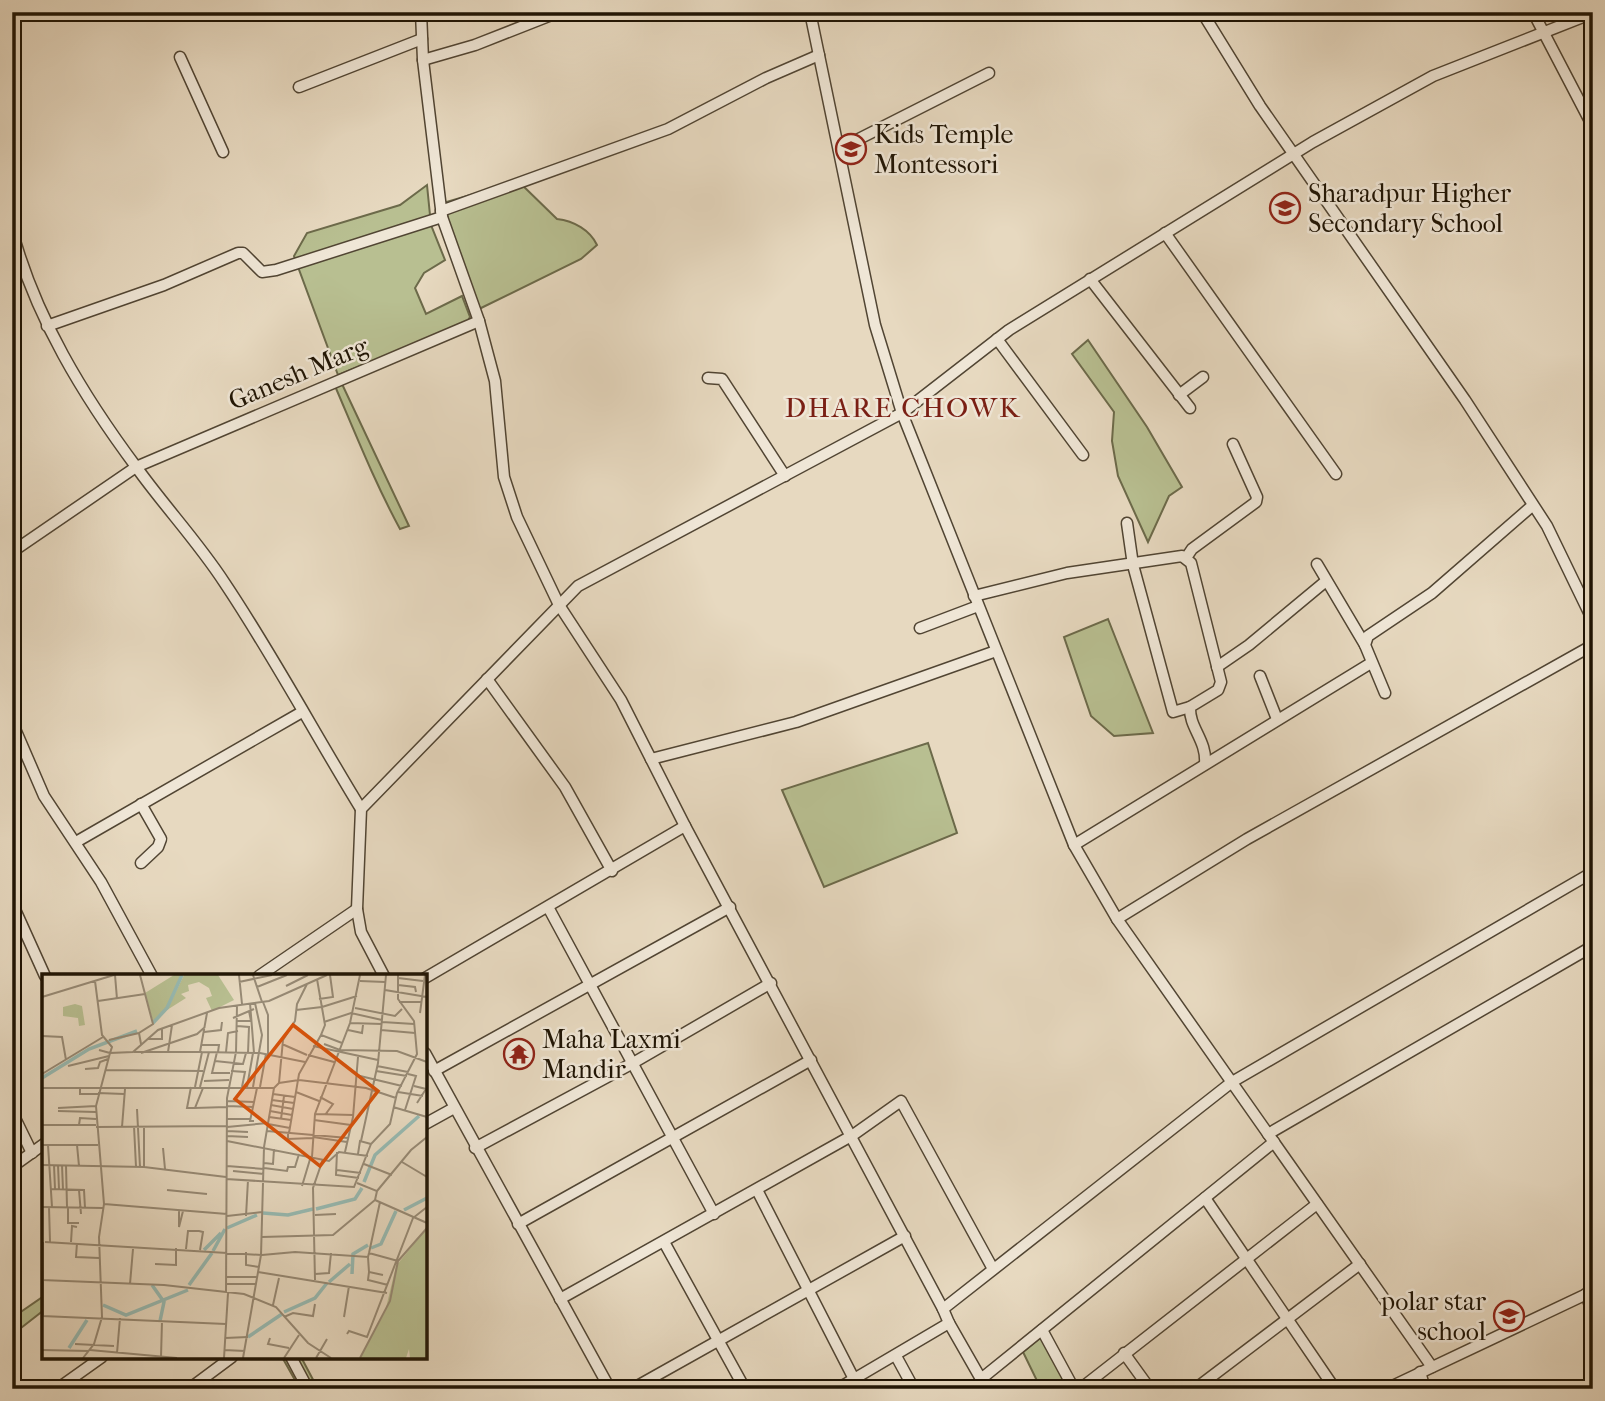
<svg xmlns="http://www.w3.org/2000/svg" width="1605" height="1401" viewBox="0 0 1605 1401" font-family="'IM FELL French Canon',serif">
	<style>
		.green { fill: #b8bf91; stroke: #6c6a4a; stroke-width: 2 }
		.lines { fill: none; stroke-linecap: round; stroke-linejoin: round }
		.minor-casing { stroke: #514533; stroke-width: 13 }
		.minor { stroke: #efe6d6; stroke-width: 10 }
		.labels { text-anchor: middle; stroke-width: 5; stroke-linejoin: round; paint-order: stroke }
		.poi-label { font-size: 26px; fill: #1f1404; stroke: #efe6d6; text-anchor: start }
		.street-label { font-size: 26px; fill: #1f1404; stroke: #efe6d6 }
		.neighbourhood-label { font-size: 28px; letter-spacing: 2px; fill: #7a1f14; stroke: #efe6d6 }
		.inset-river { fill: none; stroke: #97bab2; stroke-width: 3.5 }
		.inset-road { fill: none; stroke: #978a75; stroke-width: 2 }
		.view { fill: #d4520b; fill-opacity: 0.15; stroke: #d4520b; stroke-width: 3.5 }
		.inset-edge { fill: none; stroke: #1f1404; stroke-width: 3.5 }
	</style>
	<rect width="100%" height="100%" fill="#e7d9c0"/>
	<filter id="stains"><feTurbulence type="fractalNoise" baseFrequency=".00286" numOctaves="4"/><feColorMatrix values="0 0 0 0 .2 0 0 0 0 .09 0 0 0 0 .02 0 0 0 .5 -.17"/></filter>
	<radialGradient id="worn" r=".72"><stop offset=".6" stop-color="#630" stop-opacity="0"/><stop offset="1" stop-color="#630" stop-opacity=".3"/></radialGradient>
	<g class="green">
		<path d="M518,181L557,219C574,221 590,230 597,245L581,259L479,309L440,204Z"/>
		<path d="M427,185L431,225L445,260L424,273L415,288L426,314L462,296L470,317L466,324L338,375L294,256L307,233L400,205Z"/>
		<path d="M1088,340L1147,427L1182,487L1169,496L1148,542L1118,476L1112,441L1114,412L1072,354Z"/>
		<path d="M342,384L409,526L400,529C375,483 356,435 335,386Z"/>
		<path d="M1108,619L1153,733L1114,736L1091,716L1064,637Z"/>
		<path d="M928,743L957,833L824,887L782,790Z"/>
		<path d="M44,1296V1310L12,1335V1318Z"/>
		<path d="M1041,1337L1073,1389H1041L1023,1352Z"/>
		<path d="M282,1357H301L318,1389H300Z"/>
	</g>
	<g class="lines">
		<g class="minor-casing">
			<g id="minor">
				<path d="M421,12L423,60L442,217L479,321L495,381L504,477L517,517L559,605L621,700L685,826L943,1309"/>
				<path d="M810,12L875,325L902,413L1074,845L1117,919L1432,1367"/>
				<path d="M1202,12L1260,106L1465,400L1547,526L1593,621"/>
				<path d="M1533,12L1593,127"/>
				<path d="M180,57L223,152"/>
				<path d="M423,60L475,45L559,12"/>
				<path d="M299,87L422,39"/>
				<path d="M839,149L989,73"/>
				<path d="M441,211L668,129L766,78L819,55"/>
				<path d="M12,230C35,317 84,397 137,468C165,507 198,542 224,582C273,655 315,734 361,809"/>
				<path d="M1165,233L1336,474"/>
				<path d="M1090,279L1190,408"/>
				<path d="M47,326L164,285L238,253H243L262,272L276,270L442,217"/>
				<path d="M997,339L1083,455"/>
				<path d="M708,378L722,379L785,476"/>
				<path d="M1179,395L1203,377"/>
				<path d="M1127,523L1133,565L1173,712L1190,707"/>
				<path d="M12,552L136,467L479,321"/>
				<path d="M1186,558L1192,549L1256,502L1257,497L1233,444"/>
				<path d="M1317,564L1365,645"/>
				<path d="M974,596L1067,573L1182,556L1191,563L1221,682L1218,690L1190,707C1189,728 1207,740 1205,764"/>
				<path d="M920,628L978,606"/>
				<path d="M1217,667L1249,645L1326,581"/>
				<path d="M1260,676L1277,719"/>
				<path d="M487,679L565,787L612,871"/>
				<path d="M1385,693L1365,645L1368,636L1432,593L1532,506"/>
				<path d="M12,722L44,796L101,882L152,976"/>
				<path d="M651,759L796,722L996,651"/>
				<path d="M141,804L161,839L158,847L141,863"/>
				<path d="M76,842L302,712"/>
				<path d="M1074,845L1371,663"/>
				<path d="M12,903L45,976"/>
				<path d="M548,907L714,1214"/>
				<path d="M1117,919L1247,839L1593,645"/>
				<path d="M259,976L357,909"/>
				<path d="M384,976L361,932L357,909L361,809L578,586L902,413L1009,330L1313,142L1433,76L1593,13"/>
				<path d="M425,978L685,826"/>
				<path d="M425,1053L610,1389"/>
				<path d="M434,1071L730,907"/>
				<path d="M12,1112L32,1153"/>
				<path d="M425,1124L454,1108"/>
				<path d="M1268,1134L1593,946"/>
				<path d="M475,1148L633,1063L771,983"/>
				<path d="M12,1167L44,1144"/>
				<path d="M757,1190L854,1379"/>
				<path d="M1205,1198L1335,1389"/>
				<path d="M518,1224L811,1060"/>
				<path d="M664,1242L745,1389"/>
				<path d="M1586,1294L1593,1314"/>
				<path d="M560,1299L853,1135L901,1101L993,1269"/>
				<path d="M949,1323L981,1379L1274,1142"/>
				<path d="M1042,1330L1074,1389"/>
				<path d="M1124,1353L1150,1389"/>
				<path d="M896,1356L914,1389"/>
				<path d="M291,1357L308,1389"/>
				<path d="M1420,1372L1425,1389"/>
				<path d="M57,1389L102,1357"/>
				<path d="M189,1389L232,1357"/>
				<path d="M632,1389L905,1236"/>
				<path d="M837,1389L949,1323L943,1309L1232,1082L1593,872"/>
				<path d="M1080,1389L1317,1204"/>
				<path d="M1195,1389L1360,1264"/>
				<path d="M1386,1389L1593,1291"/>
			</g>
		</g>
		<use href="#minor" class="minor"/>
	</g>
	<defs>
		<g id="school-ring" transform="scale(1.575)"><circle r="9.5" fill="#efe6d6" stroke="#8f2418" stroke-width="1.5"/><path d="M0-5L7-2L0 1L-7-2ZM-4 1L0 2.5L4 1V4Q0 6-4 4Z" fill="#8f2418"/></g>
		<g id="temple-ring" transform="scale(1.575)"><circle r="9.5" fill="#efe6d6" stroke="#8f2418" stroke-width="1.5"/><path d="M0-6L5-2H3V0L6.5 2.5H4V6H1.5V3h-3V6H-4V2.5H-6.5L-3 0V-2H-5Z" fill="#8f2418"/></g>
	</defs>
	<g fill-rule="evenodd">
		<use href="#school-ring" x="851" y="149"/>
		<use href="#school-ring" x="1285" y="208"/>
		<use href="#temple-ring" x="519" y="1054"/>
		<use href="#school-ring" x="1509" y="1316"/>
	</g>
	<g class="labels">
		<g class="poi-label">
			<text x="874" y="143">Kids Temple<tspan x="874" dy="30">Montessori</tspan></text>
			<text x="1308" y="202">Sharadpur Higher<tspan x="1308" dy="30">Secondary School</tspan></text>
			<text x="542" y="1048">Maha Laxmi<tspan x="542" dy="30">Mandir</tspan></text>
			<text x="1486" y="1310" text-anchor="end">polar star<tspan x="1486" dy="30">school</tspan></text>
		</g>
		<g class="street-label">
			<text transform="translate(298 373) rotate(-23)" y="9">Ganesh Marg</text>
		</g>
		<g class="neighbourhood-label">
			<text x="903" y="417">DHARE CHOWK</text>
		</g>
	</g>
	<g transform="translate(42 974)">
		<rect width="385" height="385" fill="#e7d9c0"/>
		<path d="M132,1H140L125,33L111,47L103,19ZM142,1H176L192,26L170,37L164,24L170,22L167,14L157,8L146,11L147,17L139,20L144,24L125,36ZM33,30L40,32L43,51L37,52L36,44L21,42V33ZM385,254V384H368L367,375L364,384H318L343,338L354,292Z" fill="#b8bf91"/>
		<path class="inset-river" d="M111,49L125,34L140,1M0,104L47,75L95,57M322,208L333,181L377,142M274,235L313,225L320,214M362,236L385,224M221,239L246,241L271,235M185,254L215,241M329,274L339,270L354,237M162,276L179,259M171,277L183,255M310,300L311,280L326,271M287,308L308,290M110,311L122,328L118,347M147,311L170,279M61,331L84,341L146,316M242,338L273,324L285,309M206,363L240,340M27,374L45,346"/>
		<path class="inset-road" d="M73,1L75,25M98,1L111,50L97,59L99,70M197,1L200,30M211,1L220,28M356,4L381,7M275,5L283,51L279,61L300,69M53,7L60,61L70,73L68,79L57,76M318,7L343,8M197,8L230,1M356,11L373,13L374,18M244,12L266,1M215,13L245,1M343,16L385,23M0,23L72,1M277,25L291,23L288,1M56,27L103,20M221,28L226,41V80M357,28H379M208,29L212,79M280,33L315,22M313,34L353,42L360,35M254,36L280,33M378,39L383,1M191,44L212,35M195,47H209L207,37M282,48L309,39L340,46M340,48L372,50M308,49L340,50M195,52L207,53L206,79M306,56L320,59L321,51M339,56L373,59M162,58L179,56L180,48M0,62L20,63L24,86M107,65H120V55M67,66L97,59M240,70L265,81M282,70L298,76L355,77L385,88M159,71H177L176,78M271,72L336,86M92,78H160M126,78L130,51M158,78L165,39M175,78L170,99H188M184,78L186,59L196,57M99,79L155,60L163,53M266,81L292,88M173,87L201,90L204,79M26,92L67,82M335,92L366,98M43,95L56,94L58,88L66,85M64,96L161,97M189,97L203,98L200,113M334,97L365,102M0,100L61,63M314,101L360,112M162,107L187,106M237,109L241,66L253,47L255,30L265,10M372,112L384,115L375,129M149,113L145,134H153M153,113L160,78L218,79L263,88M158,113L167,78M205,113L211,79M211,113L220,61L213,29M218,113L224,80M0,114H232L237,109L257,106L324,114L354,124M161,114L153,134L185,133M38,115V120H56M254,118L277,127M356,118L381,122M56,119L82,120M231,120L253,123M278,123L291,130L283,141M230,126L252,129M185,127L212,128M229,131L251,135M185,132L211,133M351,133L385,143M16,134L54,132M95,135L98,193M363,136L374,102L366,100M16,137L54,138M228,137L250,141M273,140L311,141M227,143L249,146M185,145H208M239,145L242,122M272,146L309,151M212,147H208L215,114M226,150L248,154M0,151H54M37,151L38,144L54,145M92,152L94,193M54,153L185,152M80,153L83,115M185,153L226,149M185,157L206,158M225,157L306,164M247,159L257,100L279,61M246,160V165L271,164M185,162L206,163M271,163L305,168M185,167L287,187L297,178L326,182M319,167L336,89L344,1M0,171H56M6,171L10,233M35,171L37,192M121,174L123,195M295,178L294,201L317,204M303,178L311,143L316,83M316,180L318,167L329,170M270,183L273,140L308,49L318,1M360,188L385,203M222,189L231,190L232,175M322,190L350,201M0,191L102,193L184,203M12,191L13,215M16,191L17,215M20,191L21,216M24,191L25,233M185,192L222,195M102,193V152M222,194L245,197L246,193H253L257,180M295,196L319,199M191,197L222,200M184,205L312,213L329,170L348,150L355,119L375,80L372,47L356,25V1M260,212L269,182M9,215L42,216L43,234M37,216L39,240M125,216L165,220M335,217L369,176L385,163M333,226L385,249M62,230L185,240M0,233L61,234M7,233L8,268M26,233V249H37M137,236V253L141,237M273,241L294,240M185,242L220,238M204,242L206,206M220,263L291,261L333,226L335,217L315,209M1,268V342M3,268L220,281L253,278L326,283L327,279L356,287M29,268L30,252L35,253M35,269L34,283L57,284M144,275L146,257H157L161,258L158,276M204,278V291L217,293M327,279L338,228M326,283L327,298L341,301M113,290L134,291V274M216,298L345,319M327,298L326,306L346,311M273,300L287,299L289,279M185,303H215M0,306L122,311L202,320L234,333L266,369L289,384M273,306L271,214L281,185M88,310L91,275M184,310H214M184,319L185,124L194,78L195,32M231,331L237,304M0,342L184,350M242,343L251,339L271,342L273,330M302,343L307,312M305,360L307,357L325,363L371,244L385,233M183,364L206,363M228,364L226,370L247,374M33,370L72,372M0,376L47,377M48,376L135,384M182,376L203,377M75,379L78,344M119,383L120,347M41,384L52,370L60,343L57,263L62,230L54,132L68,79L91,78L116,56L177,34L227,27L285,1M182,384L186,319M201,384L219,281L222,173L232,114M242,384L257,361M274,384L285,365M318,384L348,327L356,287L385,254"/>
		<path class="view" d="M251,51L336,117L278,192L193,125Z"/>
		<rect width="385" height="385" class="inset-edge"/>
	</g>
	<rect width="1605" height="1401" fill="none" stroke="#e7d9c0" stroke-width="42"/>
	<rect x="14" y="14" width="1577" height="1373" fill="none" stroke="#1f1404" stroke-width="3.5"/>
	<rect x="21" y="21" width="1563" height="1359" fill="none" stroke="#1f1404" stroke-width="2"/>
	<rect width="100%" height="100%" filter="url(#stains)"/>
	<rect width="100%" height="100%" fill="url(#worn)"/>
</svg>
